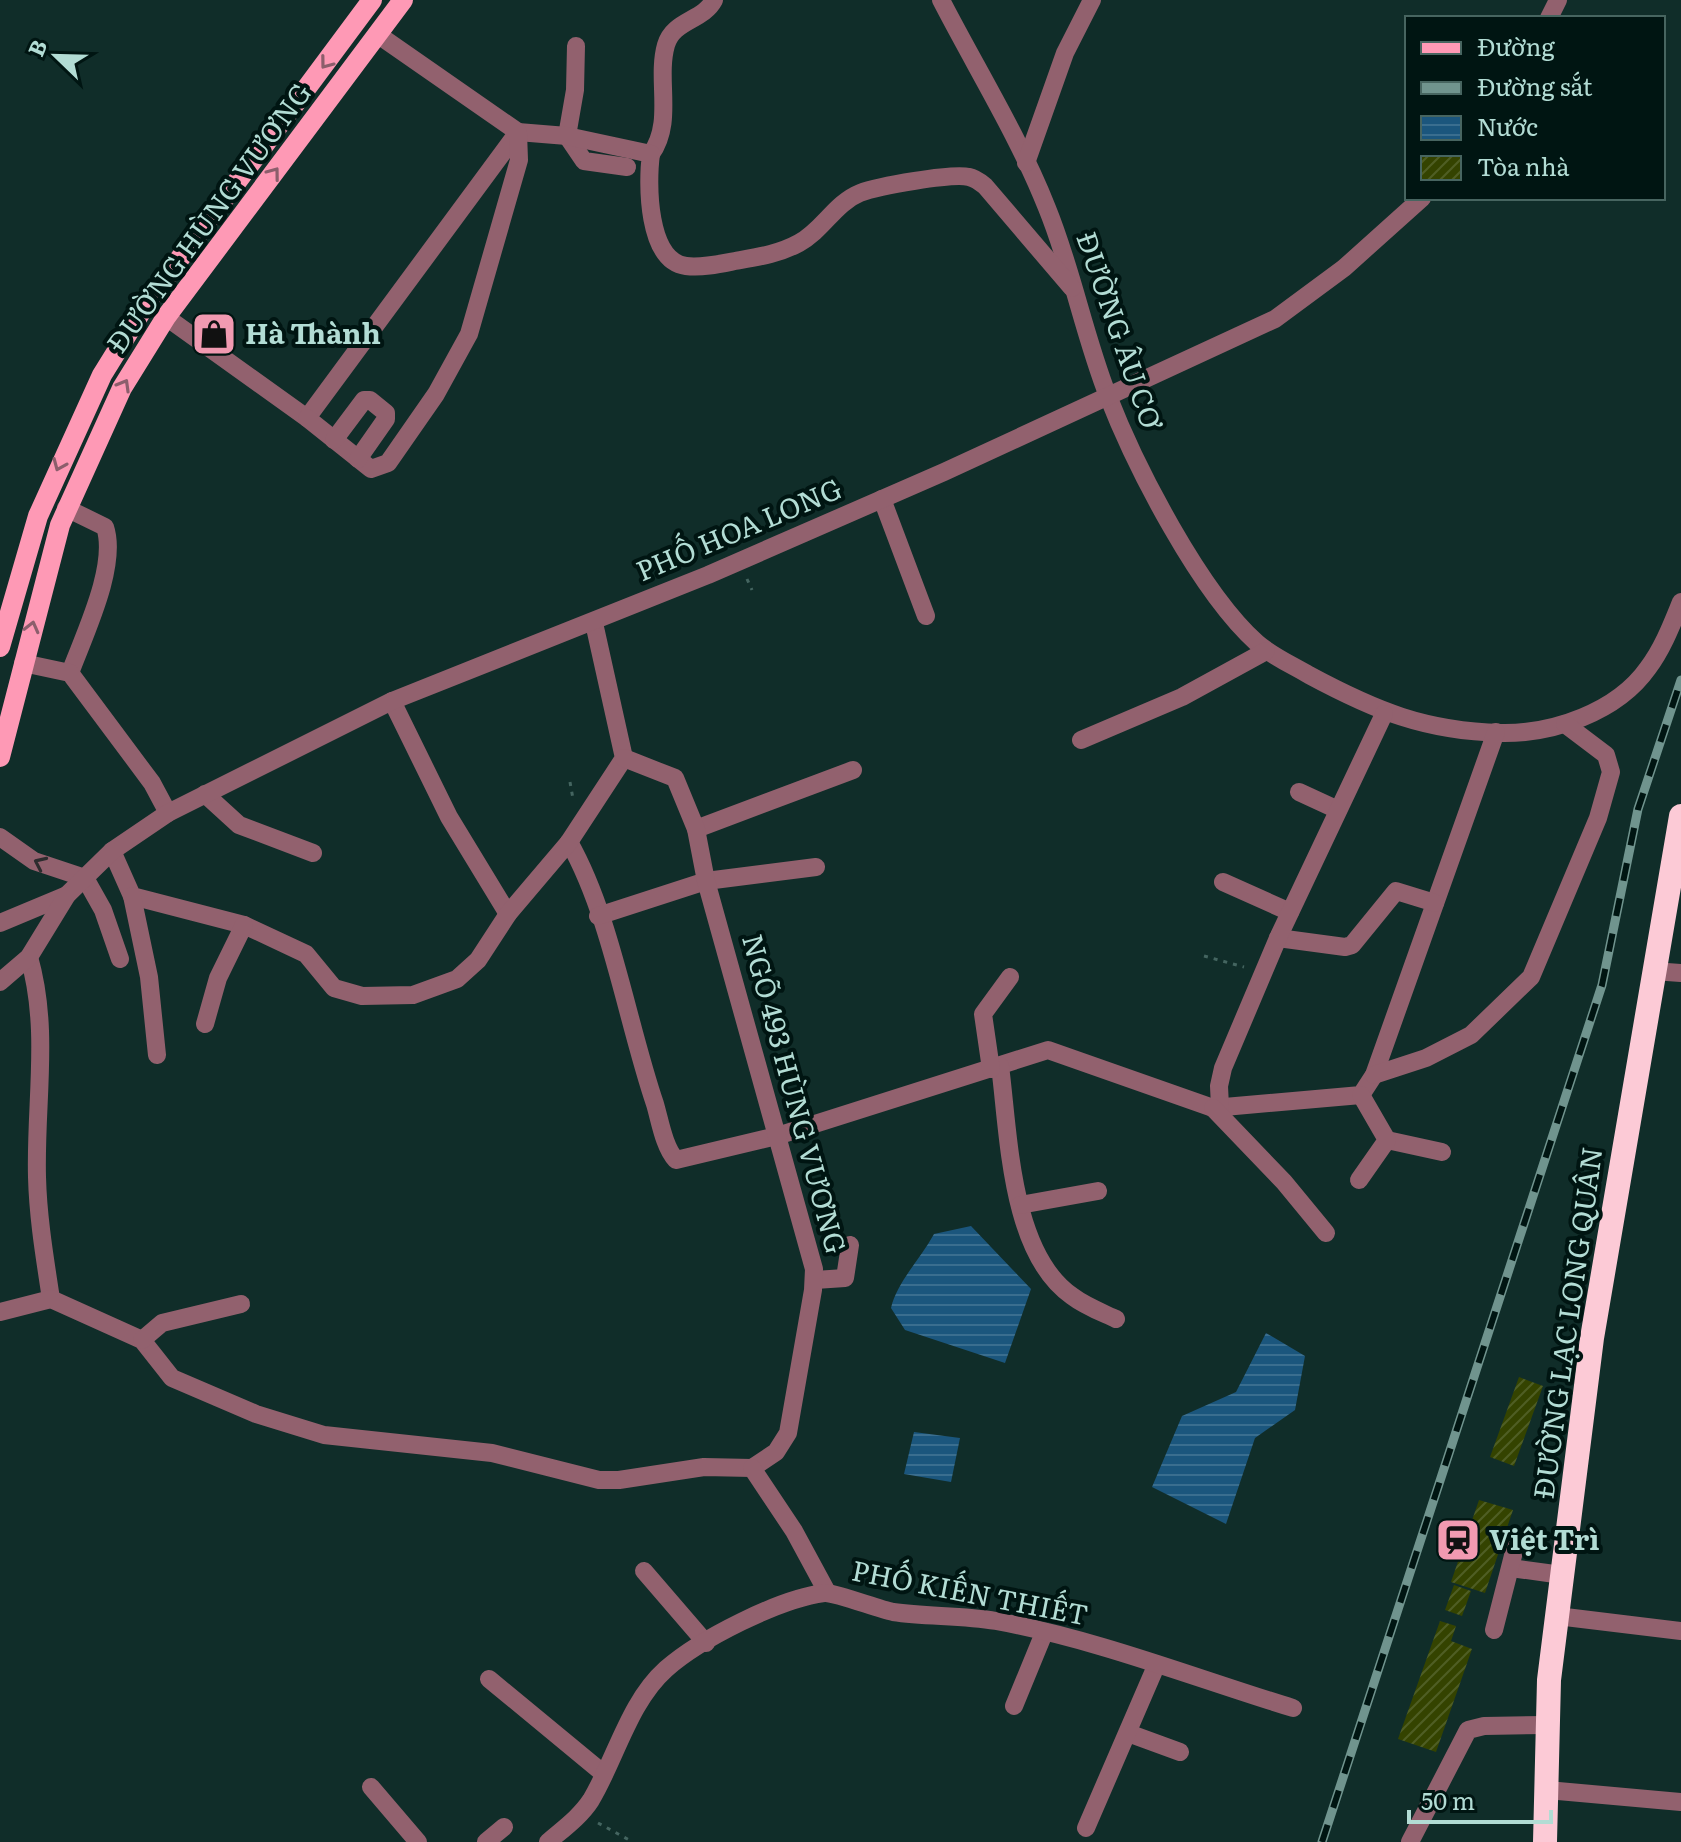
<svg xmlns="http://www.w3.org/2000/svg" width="1681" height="1842" viewBox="0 0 1681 1842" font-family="Literata,serif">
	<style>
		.water { fill: url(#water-rules) }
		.building { fill: url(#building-hatch) }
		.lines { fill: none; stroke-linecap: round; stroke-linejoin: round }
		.path { stroke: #446560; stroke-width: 3; stroke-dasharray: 4 6; stroke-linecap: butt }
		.minor { stroke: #92616e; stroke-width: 18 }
		.major { stroke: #fe99b5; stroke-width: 20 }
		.highway { stroke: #fccad6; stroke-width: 24 }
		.rail-casing { stroke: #70948e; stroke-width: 9 }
		.rail { stroke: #001512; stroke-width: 6; stroke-dasharray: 18; stroke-linecap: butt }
		.oneway { stroke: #8c5e6c }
		.oneway2 { stroke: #2c2c2e }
		.labels { text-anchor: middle; stroke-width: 8; stroke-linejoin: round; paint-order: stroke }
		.street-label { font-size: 28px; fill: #b2dcd4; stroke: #001512 }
		.poi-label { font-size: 28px; font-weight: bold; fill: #b2dcd4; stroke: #001512; text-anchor: start }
	</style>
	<defs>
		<pattern id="water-rules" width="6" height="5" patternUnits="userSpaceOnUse" patternTransform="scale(2)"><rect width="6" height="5" fill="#1b567d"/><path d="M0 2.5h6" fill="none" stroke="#3a6e8f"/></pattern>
		<pattern id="building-hatch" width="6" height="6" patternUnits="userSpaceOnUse" patternTransform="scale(2)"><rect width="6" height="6" fill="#344300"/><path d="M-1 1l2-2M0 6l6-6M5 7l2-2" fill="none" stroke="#4f5e24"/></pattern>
	</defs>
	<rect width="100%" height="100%" fill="#102d29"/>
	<g class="water">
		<path d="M971,1226L1031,1289L1005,1363L905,1330L891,1308C897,1282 921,1258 934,1234Z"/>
		<path d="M1266,1333L1305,1356L1295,1410L1255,1438L1226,1524L1152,1487L1182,1416L1236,1392Z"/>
		<path d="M914,1432L960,1438L951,1482L904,1474Z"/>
	</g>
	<g class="building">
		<path d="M1519,1377L1543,1386L1514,1466L1490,1457Z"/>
		<path d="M1479,1500L1513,1510L1485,1593L1451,1582Z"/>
		<path d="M1454,1585L1471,1591L1462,1616L1445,1610Z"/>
		<path d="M1440,1621L1456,1626L1451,1641L1472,1649L1436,1752L1398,1739Z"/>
	</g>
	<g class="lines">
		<g class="path">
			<path d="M747,579L752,590"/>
			<path d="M570,782L573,799"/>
			<path d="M1204,956L1244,967"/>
			<path d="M598,1823L633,1842"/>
		</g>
		<g class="minor">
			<path d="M941,0C976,68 1019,137 1047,208C1072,269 1084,335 1108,396C1136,468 1200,592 1257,643C1272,656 1292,665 1309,675C1376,711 1425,731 1501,733C1553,734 1617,712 1648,668C1663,648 1672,624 1681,602"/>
			<path d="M1549,18L1558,0"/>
			<path d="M576,46L575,90L567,136L584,161L627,167"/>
			<path d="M651,154C674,122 656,80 666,45C673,20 703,21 714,0"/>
			<path d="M1026,163L1065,53L1092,0"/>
			<path d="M166,317L307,418L518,132L567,136L651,154C647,183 647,261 686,266C702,268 720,264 735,261C758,257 779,254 799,243C823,230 835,203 860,193C878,186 952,173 969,177C975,178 980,182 985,186L1072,288"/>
			<path d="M307,418L371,469L388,463L436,394L469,334L519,160L518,132L377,34"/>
			<path d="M334,440L364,400H370L386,413V419L358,459"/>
			<path d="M882,499L926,616"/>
			<path d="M66,508L105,527C118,566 84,635 70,673"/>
			<path d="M23,663L70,673L152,783L168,813"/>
			<path d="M392,701L449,817L508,914"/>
			<path d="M1081,740L1182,697L1266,651"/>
			<path d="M1299,792L1338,810"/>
			<path d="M205,794L239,825L313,853"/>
			<path d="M696,829L853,770"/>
			<path d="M0,837L34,861L85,878L103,910L120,959"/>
			<path d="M569,842C611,916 627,1022 655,1104C660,1121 664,1147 676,1160L777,1136L1048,1050L1213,1108L1361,1095L1374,1075L1496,732"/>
			<path d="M112,851L132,896L244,925L306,954L334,988L362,996L413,995L457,979L478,960L508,914L569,842L624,758L594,623"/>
			<path d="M1223,882L1290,912"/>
			<path d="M132,896L149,977L157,1055"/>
			<path d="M598,916L706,881L816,867"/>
			<path d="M0,923L67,895"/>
			<path d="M1278,938L1345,947L1352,945L1396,891L1435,903"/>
			<path d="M29,957C50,1030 35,1102 37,1177C38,1218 45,1259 51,1299"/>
			<path d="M1653,971L1681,973"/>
			<path d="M0,982L29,957L67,895L112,851L168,813L392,701L708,575L944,472L1275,319L1344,268L1422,198"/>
			<path d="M205,1024L218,978L244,925"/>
			<path d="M1000,1066C1009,1134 1010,1253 1072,1296C1085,1306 1101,1312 1116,1319"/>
			<path d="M991,1069L983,1014L1010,977"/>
			<path d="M1374,1075L1426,1058L1471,1035L1531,977L1598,818L1611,772L1606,755L1565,724"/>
			<path d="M1220,1107L1219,1086L1223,1068L1278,938L1384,714"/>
			<path d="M1213,1108L1284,1182L1326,1233"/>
			<path d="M1387,1140L1442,1152"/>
			<path d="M1359,1180L1387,1140L1361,1095"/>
			<path d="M1020,1205L1098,1191"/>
			<path d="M815,1280L845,1278L850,1245"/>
			<path d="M0,1312L51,1299L142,1340L172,1378L256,1414L324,1435L492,1453L599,1480H619L704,1467L752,1468L776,1452L788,1433L813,1290L814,1269L706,881L696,829L675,778L624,758"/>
			<path d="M142,1340L162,1323L241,1304"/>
			<path d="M752,1468L794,1531L827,1592"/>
			<path d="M1511,1568L1562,1575"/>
			<path d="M644,1571L706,1643"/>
			<path d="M1557,1616L1681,1631"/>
			<path d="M1494,1630L1517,1540"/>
			<path d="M489,1679L604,1774"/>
			<path d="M1014,1706L1044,1633"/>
			<path d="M1128,1733L1180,1752"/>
			<path d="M371,1787L418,1842"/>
			<path d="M1547,1790L1681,1802"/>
			<path d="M1086,1828L1156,1666"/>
			<path d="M486,1842L504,1827"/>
			<path d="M548,1842C563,1829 580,1817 591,1800C616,1758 629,1702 666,1669C700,1639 779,1599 824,1593C834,1592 878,1609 893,1612C927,1617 962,1615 996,1621C1096,1639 1195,1678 1293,1708"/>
			<path d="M1410,1842L1468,1730L1484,1726L1546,1725"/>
		</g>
		<g class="major">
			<path d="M0,647L38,516L102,375L146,304L372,0"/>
			<path d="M0,757L60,525L122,388L166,317L403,0"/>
		</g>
		<path class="highway" d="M1545,1842L1549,1680L1592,1338L1681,816"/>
		<g class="rail-casing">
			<path id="rail" d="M1322,1842L1602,985L1638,809L1681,680"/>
		</g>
		<use href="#rail" class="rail"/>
	</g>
	<defs><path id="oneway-chevron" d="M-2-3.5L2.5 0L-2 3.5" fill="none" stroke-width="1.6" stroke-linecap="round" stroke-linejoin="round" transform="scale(2)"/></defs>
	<g class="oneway">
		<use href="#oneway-chevron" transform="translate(326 63) rotate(127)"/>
		<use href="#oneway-chevron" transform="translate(274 173) rotate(-53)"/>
		<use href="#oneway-chevron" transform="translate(124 385) rotate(-60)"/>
		<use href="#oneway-chevron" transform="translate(59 465) rotate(113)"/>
		<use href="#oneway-chevron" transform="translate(32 627) rotate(-76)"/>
	</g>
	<use class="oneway2" href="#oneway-chevron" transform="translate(40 863) rotate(-155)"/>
	<defs>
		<g id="shop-square" transform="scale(2.3)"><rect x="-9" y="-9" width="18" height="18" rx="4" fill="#f19ab1" stroke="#001512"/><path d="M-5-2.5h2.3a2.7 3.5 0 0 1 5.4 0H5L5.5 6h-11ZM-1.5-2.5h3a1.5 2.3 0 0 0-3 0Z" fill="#111"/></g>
		<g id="station-square" transform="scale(2.3)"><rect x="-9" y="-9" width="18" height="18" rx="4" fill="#f19ab1" stroke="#001512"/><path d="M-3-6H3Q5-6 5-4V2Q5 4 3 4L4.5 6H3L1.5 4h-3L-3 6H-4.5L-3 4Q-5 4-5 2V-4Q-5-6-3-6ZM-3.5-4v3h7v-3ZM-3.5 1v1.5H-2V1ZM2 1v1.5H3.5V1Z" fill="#111"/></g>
	</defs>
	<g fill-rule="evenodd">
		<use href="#shop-square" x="214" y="334"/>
		<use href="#station-square" x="1458" y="1540"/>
	</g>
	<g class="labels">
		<g class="street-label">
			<text transform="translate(209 218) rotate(-54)" y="10">ĐƯỜNG HÙNG VƯƠNG</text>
			<text transform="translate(1119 331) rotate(71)" y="10">ĐƯỜNG ÂU CƠ</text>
			<text transform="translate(739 530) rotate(-23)" y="10">PHỐ HOA LONG</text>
			<text transform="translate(794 1094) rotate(75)" y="10">NGÕ 493 HÙNG VƯƠNG</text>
			<text transform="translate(1568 1323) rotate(-82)" y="10">ĐƯỜNG LẠC LONG QUÂN</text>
			<text transform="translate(970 1593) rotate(11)" y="10">PHỐ KIẾN THIẾT</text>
		</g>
		<g class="poi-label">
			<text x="245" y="344">Hà Thành</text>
			<text x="1489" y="1550">Việt Trì</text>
		</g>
	</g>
	<rect x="1405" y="16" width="260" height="184" fill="#001512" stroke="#476560" stroke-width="2"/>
	<rect x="1421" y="42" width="40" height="12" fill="#fe99b5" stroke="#476560" stroke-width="2"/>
	<text x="1477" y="56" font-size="24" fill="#b2dcd4">Đường</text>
	<rect x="1421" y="82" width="40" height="12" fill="#70948e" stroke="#476560" stroke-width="2"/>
	<text x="1477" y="96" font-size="24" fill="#b2dcd4">Đường sắt</text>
	<rect x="1421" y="116" width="40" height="24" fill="url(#water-rules)" stroke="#476560" stroke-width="2"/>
	<text x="1477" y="136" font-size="24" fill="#b2dcd4">Nước</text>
	<rect x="1421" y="156" width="40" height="24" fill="url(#building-hatch)" stroke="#476560" stroke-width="2"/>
	<text x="1477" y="176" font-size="24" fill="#b2dcd4">Tòa nhà</text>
	<g transform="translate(56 56) rotate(293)" stroke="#001512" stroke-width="6" paint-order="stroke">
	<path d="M0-6L14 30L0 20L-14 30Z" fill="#b2dcd4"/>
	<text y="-12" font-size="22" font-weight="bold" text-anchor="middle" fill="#b2dcd4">B</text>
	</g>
	<path d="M1409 1810v12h142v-12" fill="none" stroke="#b2dcd4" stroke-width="4"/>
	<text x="1421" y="1810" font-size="24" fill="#b2dcd4" stroke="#001512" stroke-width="6" paint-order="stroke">50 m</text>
</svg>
